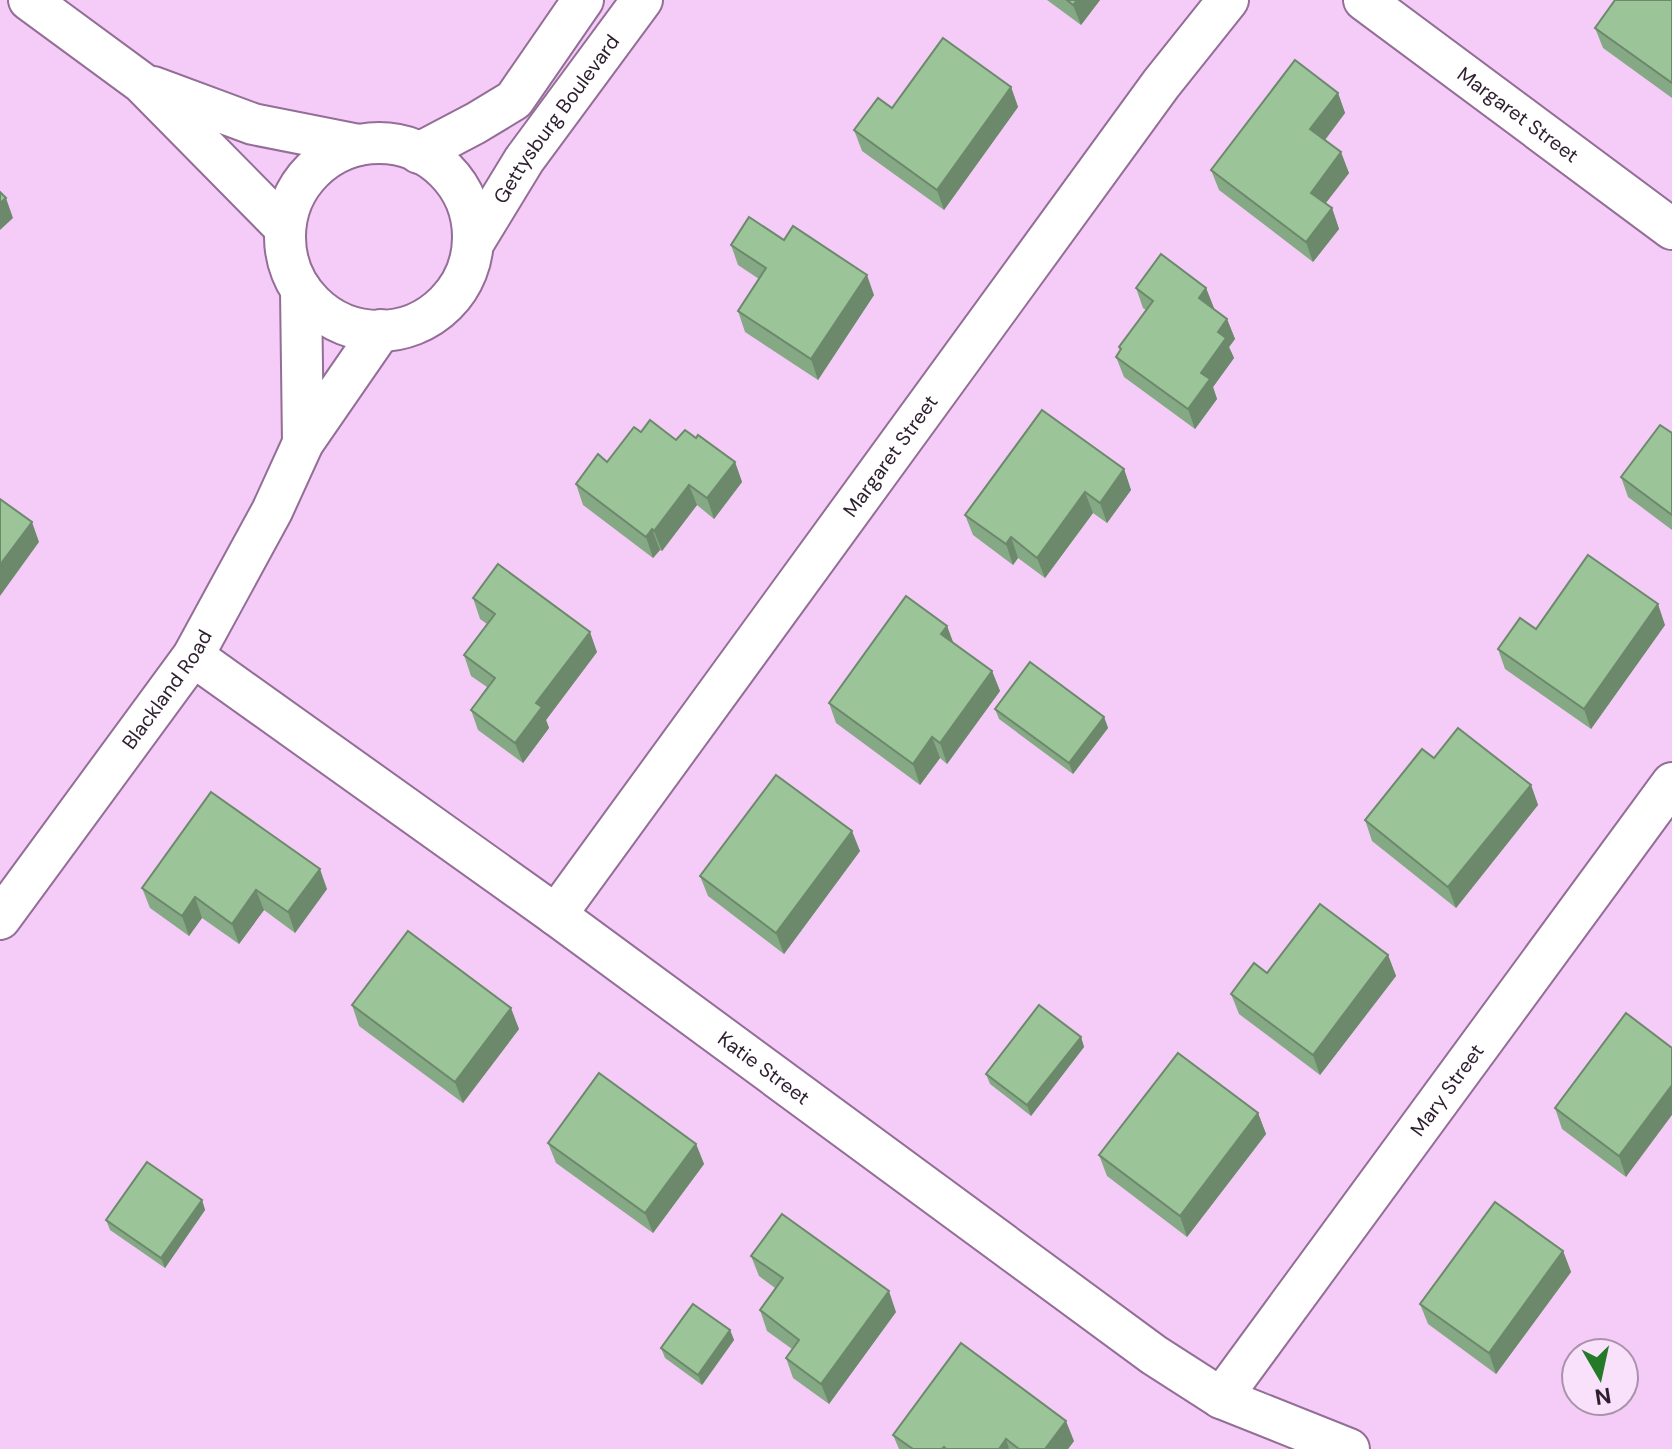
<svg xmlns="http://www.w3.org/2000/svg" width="1672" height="1449" viewBox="0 0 1672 1449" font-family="'DM Sans',sans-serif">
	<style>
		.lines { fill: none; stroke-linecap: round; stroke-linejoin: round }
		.minor-casing { stroke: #936e96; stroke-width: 44 }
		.minor { stroke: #fff; stroke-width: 40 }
		.wall { fill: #85a984 }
		.shaded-wall { fill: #6c896b }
		.building { fill: #9bc499; stroke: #6c896b; stroke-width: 2 }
		.labels { text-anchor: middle; stroke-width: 8; stroke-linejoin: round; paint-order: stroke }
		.street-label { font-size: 20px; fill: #2e1f2f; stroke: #f9e0fb }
	</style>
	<rect width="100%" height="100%" fill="#f5ccf8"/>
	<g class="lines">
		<g class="minor-casing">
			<g id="minor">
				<path d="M29,0L142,83L285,228"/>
				<path id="s1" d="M1364,0L1672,229"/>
				<path d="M153,87L253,124L359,145"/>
				<circle cx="379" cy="237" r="94"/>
				<path d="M419,153L476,123L514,100L583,0"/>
				<path id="s2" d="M474,242L524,160L642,0"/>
				<path d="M301,290L303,443"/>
				<path id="s3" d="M193,656L556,915L1154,1355L1221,1398L1349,1449"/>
				<path id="s4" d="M556,915L1161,84L1228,0"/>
				<path id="s5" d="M0,919L193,656L272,511L303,443L381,330"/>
				<path id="s6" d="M1221,1398L1672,783"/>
			</g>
		</g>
		<use href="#minor" class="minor"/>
	</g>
	<g class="wall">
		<path d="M1047,0H1100L1081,25Z"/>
		<path d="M1672,0V98L1603,48L1595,28Z"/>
		<path d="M1011,87L1018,107L944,210L862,151L854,130Z"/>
		<path d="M1338,93L1345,113L1325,140L1349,173L1325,204L1332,208L1339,229L1313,262L1219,190L1211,170Z"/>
		<path d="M784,240L874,295L818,380L745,332L738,311L759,279L738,265L731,245Z"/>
		<path d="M1136,288H1206L1214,309L1227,319L1235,339L1229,347L1234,358L1213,387L1217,399L1195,429L1124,377L1116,357L1120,350L1119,347L1146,310L1143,308Z"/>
		<path d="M1672,433V530L1628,497L1621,477Z"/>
		<path d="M696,438L735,462L742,482L714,519L697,505L662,551L660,550L653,558L583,505L576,484L607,462L676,440Z"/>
		<path d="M1124,469L1131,490L1107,523L1093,513L1045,578L1018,558L1013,565L973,535L965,515Z"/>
		<path d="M473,598L597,652L546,720L549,728L523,763L478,730L471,710L487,687L471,676L464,655L487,624L480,619Z"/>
		<path d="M1665,625L1591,729L1505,669L1498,649Z"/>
		<path d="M947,626L953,643L992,671L1000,691L947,764L940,758L920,785L836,723L829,703Z"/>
		<path d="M995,709L1104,717L1108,728L1073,774L999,719Z"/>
		<path d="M1531,785L1538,805L1456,908L1372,841L1365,820Z"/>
		<path d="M860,851L784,954L708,896L700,876Z"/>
		<path d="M142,888L327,889L295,933L264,910L239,944L202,918L189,936L150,908Z"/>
		<path d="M1388,955L1396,976L1320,1075L1239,1014L1231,994L1267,973Z"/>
		<path d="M352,1005L519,1029L463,1103L359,1026Z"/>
		<path d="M1626,1013V1177L1562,1129L1555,1108Z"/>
		<path d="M1081,1037L1084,1047L1031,1116L990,1084L986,1074Z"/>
		<path d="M1258,1113L1266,1134L1187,1237L1107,1176L1099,1155Z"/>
		<path d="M548,1143L696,1144L704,1164L653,1233L556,1163Z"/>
		<path d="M202,1200L205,1210L165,1268L110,1230L106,1220Z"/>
		<path d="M1563,1251L1571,1272L1496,1374L1428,1324L1420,1304Z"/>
		<path d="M751,1256L896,1312L829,1404L793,1378L786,1358L792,1349L767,1331L760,1310L775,1288L759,1276Z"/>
		<path d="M730,1330L734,1340L702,1385L665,1358L661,1348Z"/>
		<path d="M893,1435L1074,1441L1068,1449H899Z"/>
	</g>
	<g class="shaded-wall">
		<path d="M1077,0H1100L1081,25L1073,5Z"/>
		<path d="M1011,87L1018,107L944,210L937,190Z"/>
		<path d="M1338,93L1345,113L1318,149L1310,129Z"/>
		<path d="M1341,152L1349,173L1318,213L1311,193Z"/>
		<path d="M6,198L13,218L0,230V203Z"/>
		<path d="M1332,208L1339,229L1313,262L1306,242Z"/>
		<path d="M867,275L874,295L818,380L811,359Z"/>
		<path d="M1206,288L1214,308L1206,319L1199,298Z"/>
		<path d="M1227,319L1235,339L1229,347L1234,358L1213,387L1217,399L1195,429L1188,409L1218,332Z"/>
		<path d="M735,462L742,482L714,519L707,498Z"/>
		<path d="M1124,469L1131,490L1107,523L1100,503Z"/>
		<path d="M689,485L697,505L662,551L654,531Z"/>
		<path d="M1085,492L1093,513L1045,578L1037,558Z"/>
		<path d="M32,522L39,542L0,596V565Z"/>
		<path d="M652,529L660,550L653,558L646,537Z"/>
		<path d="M1011,537L1018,558L1013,565L1006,544Z"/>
		<path d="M1658,604L1665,625L1591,729L1584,709Z"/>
		<path d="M947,626L955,647L941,634Z"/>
		<path d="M590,632L597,652L546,720L549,728L523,763L515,743L536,703Z"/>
		<path d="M992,671L1000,691L947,764L940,743Z"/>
		<path d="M1104,717L1108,728L1073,774L1069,763Z"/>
		<path d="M932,737L940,758L920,785L913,764Z"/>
		<path d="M1531,785L1538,805L1456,908L1448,887Z"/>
		<path d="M852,831L860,851L784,954L776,933Z"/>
		<path d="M320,869L327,889L295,933L288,912Z"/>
		<path d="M256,890L264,910L239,944L232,924Z"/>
		<path d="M195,897L202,918L189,936L182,916Z"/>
		<path d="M1388,955L1396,976L1320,1075L1313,1055Z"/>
		<path d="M511,1008L519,1029L463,1103L455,1082Z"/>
		<path d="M1081,1037L1084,1047L1031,1116L1027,1105Z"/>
		<path d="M1672,1085V1115L1626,1177L1619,1156Z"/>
		<path d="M1258,1113L1266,1134L1187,1237L1180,1216Z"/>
		<path d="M696,1144L704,1164L653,1233L645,1213Z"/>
		<path d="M202,1200L205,1210L165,1268L161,1258Z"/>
		<path d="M1563,1251L1571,1272L1496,1374L1489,1353Z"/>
		<path d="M889,1291L896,1312L829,1404L821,1384Z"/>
		<path d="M730,1330L734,1340L702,1385L698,1375Z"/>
		<path d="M1066,1421L1074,1441L1068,1449H1045Z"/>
		<path d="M1006,1439L1009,1449H999Z"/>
	</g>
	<g class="building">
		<path d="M1067,0H1077L1073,5Z"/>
		<path d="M1615,0H1672V83L1595,28Z"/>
		<path d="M943,38L1011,87L937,190L854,130L878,98L892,108Z"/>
		<path d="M1295,60L1338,93L1310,129L1341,152L1311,193L1332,208L1306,242L1211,170Z"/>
		<path d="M0,192L6,198L0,203Z"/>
		<path d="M749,217L784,240L793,226L867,275L811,359L738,311L766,268L731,245Z"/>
		<path d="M1161,254L1206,288L1199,298L1227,319L1218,332L1226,338L1201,373L1210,379L1188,409L1116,357L1121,349L1119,347L1153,301L1136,288Z"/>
		<path d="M1042,410L1124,469L1100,503L1085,492L1037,558L1011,537L1006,544L965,515Z"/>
		<path d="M650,420L676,440L685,430L696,438L698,435L735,462L707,498L689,485L654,531L652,529L646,537L576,484L598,454L607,462L634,427L641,432Z"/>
		<path d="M1660,425L1672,433V515L1621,477Z"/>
		<path d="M0,499L32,522L0,565Z"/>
		<path d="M1588,555L1658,604L1584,709L1498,649L1520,618L1536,629Z"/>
		<path d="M498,564L590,632L536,703L542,707L515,743L471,710L495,678L464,655L495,614L473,598Z"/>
		<path d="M906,596L947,626L941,634L992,671L940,743L932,737L913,764L829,703Z"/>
		<path d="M1030,662L1104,717L1069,763L995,709Z"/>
		<path d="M1458,728L1531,785L1448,887L1365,820L1422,749L1434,758Z"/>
		<path d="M776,775L852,831L776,933L700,876Z"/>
		<path d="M211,792L320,869L288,912L256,890L232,924L195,897L182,916L142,888Z"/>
		<path d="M1320,904L1388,955L1313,1055L1231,994L1254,963L1267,973Z"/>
		<path d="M408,931L511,1008L455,1082L352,1005Z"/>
		<path d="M1039,1005L1081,1037L1027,1105L986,1074Z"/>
		<path d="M1626,1013L1672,1048V1085L1619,1156L1555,1108Z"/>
		<path d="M1178,1053L1258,1113L1180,1216L1099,1155Z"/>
		<path d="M599,1073L696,1144L645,1213L548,1143Z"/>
		<path d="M147,1162L202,1200L161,1258L106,1220Z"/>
		<path d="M1495,1202L1563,1251L1489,1353L1420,1304Z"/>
		<path d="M782,1214L889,1291L821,1384L786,1358L799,1340L760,1310L783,1278L751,1256Z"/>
		<path d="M693,1304L730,1330L698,1375L661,1348Z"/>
		<path d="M961,1343L1066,1421L1045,1449H1019L1006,1439L999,1449H946L944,1447L942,1449H913L893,1435Z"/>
	</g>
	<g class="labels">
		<g class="street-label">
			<text dy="7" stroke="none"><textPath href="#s1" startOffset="192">Margaret Street</textPath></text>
			<text dy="7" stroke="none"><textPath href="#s2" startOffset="148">Gettysburg Boulevard</textPath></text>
			<text dy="7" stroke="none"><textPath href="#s4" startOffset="568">Margaret Street</textPath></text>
			<text dy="7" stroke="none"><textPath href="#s5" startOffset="284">Blackland Road</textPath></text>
			<text dy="7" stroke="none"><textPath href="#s3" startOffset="704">Katie Street</textPath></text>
			<text dy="7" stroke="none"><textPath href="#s6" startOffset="382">Mary Street</textPath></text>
		</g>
	</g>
	<g transform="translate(1600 1377) rotate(171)"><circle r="38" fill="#f9e0fb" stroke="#a893a9" stroke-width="2"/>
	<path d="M0-6L14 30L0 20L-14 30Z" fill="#237a27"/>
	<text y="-12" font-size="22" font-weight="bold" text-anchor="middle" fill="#2e1f2f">N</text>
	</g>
</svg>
